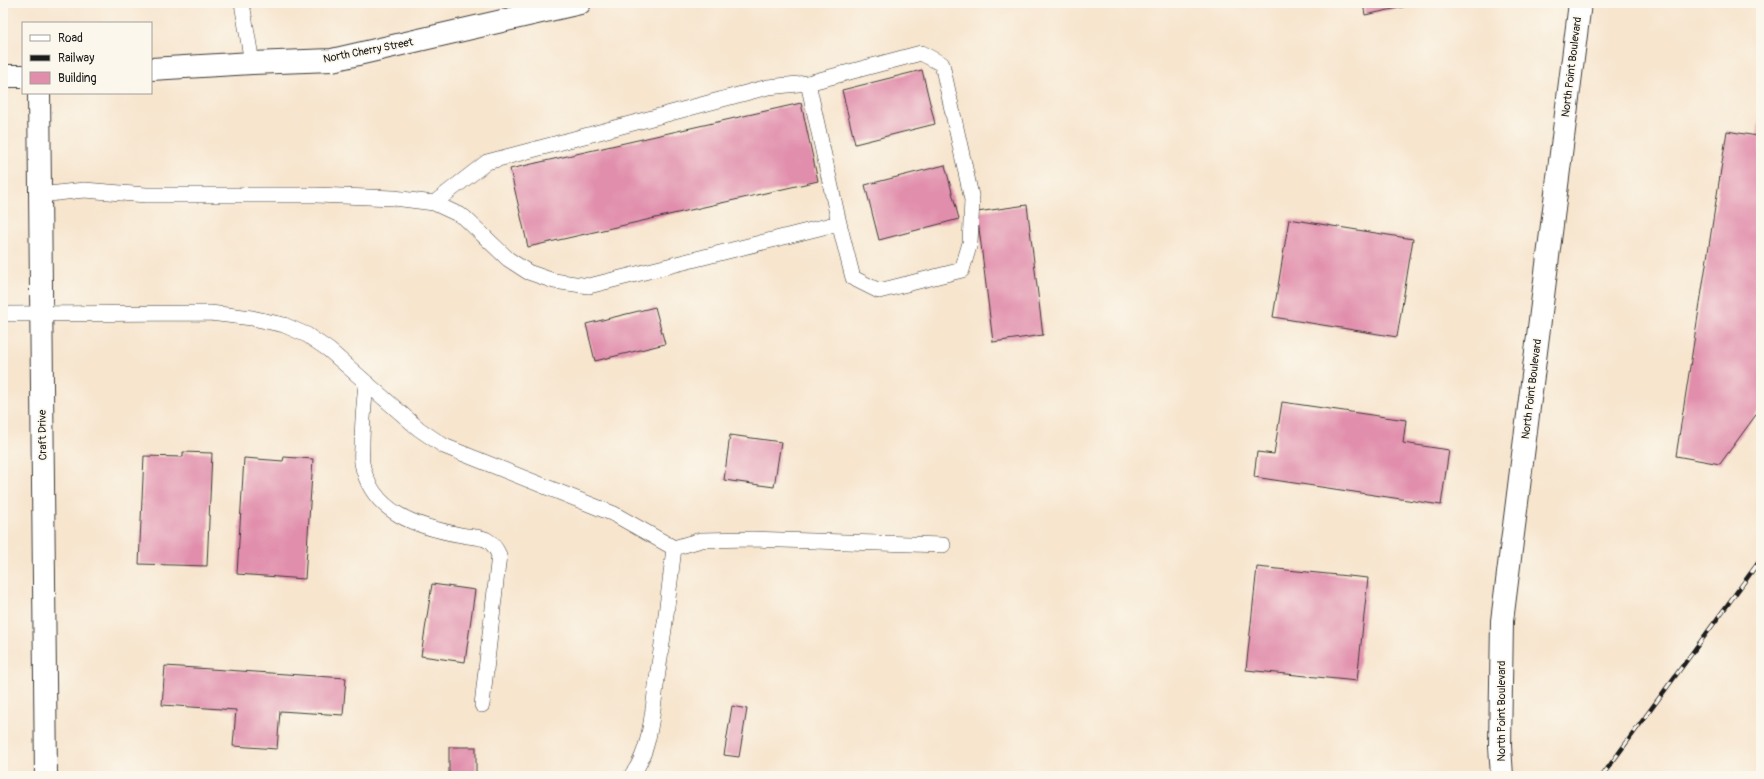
<svg xmlns="http://www.w3.org/2000/svg" width="1764" height="779" viewBox="0 0 1764 779" font-family="Pangolin,sans-serif">
	<style>
		.building { fill: #e18eac }
		.lines { fill: none; stroke-linecap: round; stroke-linejoin: round }
		.lane-casing { stroke: #3d3a37; stroke-width: 16 }
		.street-casing { stroke: #3d3a37; stroke-width: 24 }
		.secondary-casing { stroke: #3d3a37; stroke-width: 24 }
		.lane { stroke: #fff; stroke-width: 15 }
		.street { stroke: #fff; stroke-width: 22 }
		.secondary { stroke: #fff; stroke-width: 22 }
		.rail-casing { stroke: #1c1c1c; stroke-width: 4.5 }
		.rail { stroke: #fbf7ec; stroke-width: 3; stroke-dasharray: 9; stroke-linecap: butt }
		.labels { text-anchor: middle; stroke-width: 3.5; stroke-linejoin: round; paint-order: stroke }
		.street-label { font-size: 11px; fill: #1c1c1c; stroke: #fbf7ec }
	</style>
	<rect width="100%" height="100%" fill="#fbf7ec"/>
	<filter id="ink" filterUnits="userSpaceOnUse"><feTurbulence type="fractalNoise" baseFrequency=".025" numOctaves="2"/><feDisplacementMap in="SourceGraphic" scale="8" xChannelSelector="R" yChannelSelector="G"/><feConvolveMatrix kernelMatrix="1 2 1 2 8 2 1 2 1" color-interpolation-filters="sRGB"/></filter>
	<filter id="wash" filterUnits="userSpaceOnUse"><feTurbulence type="fractalNoise" baseFrequency=".012" numOctaves="4" result="noise"/><feDisplacementMap in="SourceGraphic" scale="16" xChannelSelector="R" yChannelSelector="G"/><feGaussianBlur stdDeviation="0.9" result="paint"/><feColorMatrix in="noise" values="0 0 0 0 0 0 0 0 0 0 0 0 0 0 0 0 0 1.4 0 .05"/><feComposite in="paint" operator="in"/></filter>
	<g filter="url(#wash)">
		<rect width="100%" height="100%" fill="#f7e5ce"/>
		<g id="blocks">
			<g class="building">
				<path d="M1363,3H1417V4L1365,15Z"/>
				<path d="M922,70L935,124L855,144L842,90Z"/>
				<path d="M801,103L818,181L528,247L510,169Z"/>
				<path d="M1760,115L1761,408L1720,464L1676,456L1727,131L1757,136Z"/>
				<path d="M945,165L959,219L879,240L865,185Z"/>
				<path d="M1027,205L1043,335L993,342L977,212Z"/>
				<path d="M1289,219L1413,239L1397,337L1273,317Z"/>
				<path d="M655,307L665,344L595,361L586,324Z"/>
				<path d="M1282,402L1406,420L1403,443L1449,450L1441,505L1254,477L1257,452L1274,454Z"/>
				<path d="M730,435L781,442L774,487L724,480Z"/>
				<path d="M183,452L212,453L207,566L139,564L144,456L183,457Z"/>
				<path d="M284,457L313,459L305,579L237,574L244,458L283,461Z"/>
				<path d="M1257,567L1368,578L1357,681L1246,670Z"/>
				<path d="M432,584L475,590L465,662L421,656Z"/>
				<path d="M165,666L346,678L343,715L280,711L277,749L233,746L236,710L162,705Z"/>
				<path d="M732,706L747,709L739,757L724,755Z"/>
				<rect x="449" y="747" width="27" height="29"/>
			</g>
		</g>
	</g>
	<g filter="url(#ink)">
		<use href="#blocks" fill-opacity="0" stroke="#3d3a37" stroke-width="1"/>
		<g class="lines">
			<g class="lane-casing">
				<g id="lane">
					<path d="M242,3L252,63"/>
					<path d="M40,195L84,190L146,195H316L394,198L434,203L464,217L508,259L528,272L554,281L589,286L839,223L853,278L879,291L962,270L970,243L972,200L942,64L921,53L808,83L839,223"/>
					<path d="M434,203L487,162L768,87L808,83"/>
					<path d="M3,314L210,313L252,318L284,325L307,335L329,350L419,429L444,446L614,514L674,548C669,594 663,640 656,686C652,715 650,753 631,776"/>
					<path d="M366,384C364,404 362,424 362,445C362,451 361,458 362,463C371,513 418,527 461,535C481,539 489,534 499,555L482,705"/>
					<path d="M674,548L701,540L752,539L943,545"/>
				</g>
			</g>
			<g class="street-casing">
				<path id="street" d="M39,93L46,776"/>
			</g>
			<g class="secondary-casing">
				<g id="secondary">
					<path d="M151,69L252,63L332,60L580,3"/>
					<path d="M3,76H23"/>
					<path d="M1502,776L1500,746L1502,621L1580,3"/>
				</g>
			</g>
			<use href="#lane" class="lane"/>
			<use href="#street" class="street"/>
			<use href="#secondary" class="secondary"/>
			<g class="rail-casing">
				<path id="rail" d="M1602,776L1761,559"/>
			</g>
			<use href="#rail" class="rail"/>
		</g>
	</g>
	<g class="labels">
		<g class="street-label">
			<text transform="translate(368 50) rotate(-11)" y="4">North Cherry Street</text>
			<text transform="translate(1571 67) rotate(-83)" y="4">North Point Boulevard</text>
			<text transform="translate(1531 389) rotate(-83)" y="4">North Point Boulevard</text>
			<text transform="translate(42 435) rotate(-91)" y="4">Craft Drive</text>
			<text transform="translate(1501 711) rotate(-90)" y="4">North Point Boulevard</text>
		</g>
	</g>
	<rect width="1764" height="779" fill="none" stroke="#fbf7ec" stroke-width="16"/>
	<rect x="22" y="22" width="130" height="72" fill="#fbf7ec" stroke="#a29f99"/>
	<rect x="30" y="35" width="20" height="6" fill="#ffffff" stroke="#a29f99"/>
	<text x="58" y="42" font-size="12" fill="#1c1c1c">Road</text>
	<rect x="30" y="55" width="20" height="6" fill="#1c1c1c" stroke="#a29f99"/>
	<text x="58" y="62" font-size="12" fill="#1c1c1c">Railway</text>
	<rect x="30" y="72" width="20" height="12" fill="#e18eac" stroke="#a29f99"/>
	<text x="58" y="82" font-size="12" fill="#1c1c1c">Building</text>
</svg>
